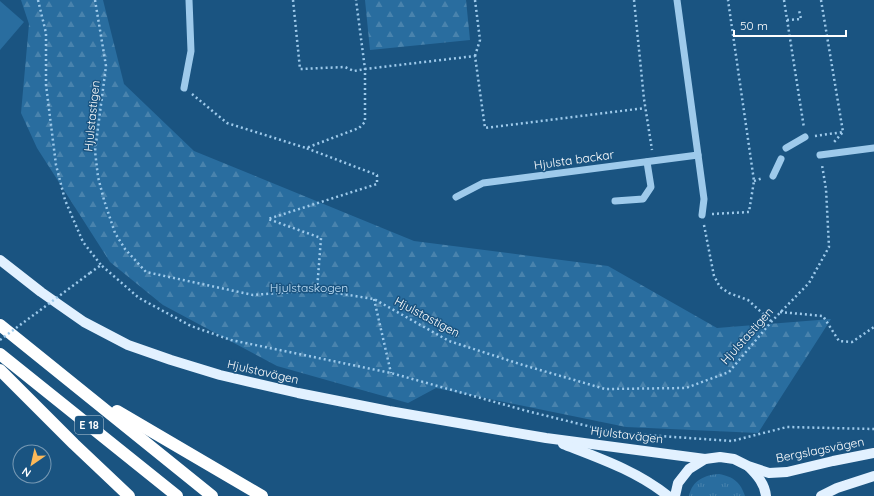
<svg xmlns="http://www.w3.org/2000/svg" width="874" height="496" viewBox="0 0 874 496" font-family="Quicksand,sans-serif">
	<style>
		.grass { fill: url(#grass-tufts) }
		.forest { fill: url(#forest-firs) }
		.pitch { fill: #296d9f }
		.lines { fill: none; stroke-linecap: round; stroke-linejoin: round }
		.path { stroke: #9ecaeb; stroke-width: 2.5; stroke-dasharray: 2 3; stroke-linecap: butt }
		.minor { stroke: #9ecaeb; stroke-width: 7 }
		.major { stroke: #e2f1ff; stroke-width: 10 }
		.highway { stroke: #fff; stroke-width: 12 }
		.path-bridge { stroke: #9ecaeb; stroke-width: 2.5; stroke-dasharray: 2 3; stroke-linecap: butt }
		.labels { text-anchor: middle; stroke-width: 3; stroke-linejoin: round; paint-order: stroke }
		.shield { fill: #1a5481; stroke: #baccd9; stroke-width: 1 }
		.shield-label { font-size: 11px; font-weight: bold; fill: #fff }
		.street-label { font-size: 12px; fill: #fff; stroke: #1a5481 }
		.park-label { font-size: 12px; fill: #c2e1f8; stroke: #1a5481 }
	</style>
	<defs>
		<pattern id="grass-tufts" width="24" height="20" patternUnits="userSpaceOnUse"><rect width="24" height="20" fill="#296d9f"/><path d="M3 7l-1-3M5 7V3M7 7l1-3M15 17l-1-3M17 17v-4M19 17l1-3" fill="none" stroke="#4983ad"/></pattern>
		<pattern id="forest-firs" width="22" height="20" patternUnits="userSpaceOnUse"><rect width="22" height="20" fill="#296d9f"/><path d="M5 1l3.5 6h-7zM16 11l3.5 6h-7z" fill="#4983ad"/></pattern>
	</defs>
	<rect width="100%" height="100%" fill="#1a5481"/>
	<path class="grass" d="M719,474C734,477 740,482 745,496H689C692,480 705,475 719,474Z"/>
	<g class="forest">
		<path d="M21,0H103L124,84L194,151L414,241L608,266L717,328L831,319L758,433L626,427L436,388L408,403L277,366L163,305L110,262L37,148L21,113L29,24Z"/>
		<path d="M365,0H466L470,40L370,50Z"/>
	</g>
	<path class="pitch" d="M0,1L24,22L0,50Z"/>
	<g class="lines">
		<g class="path">
			<path d="M38,0L46,33V85L56,165L65,200L83,242L101,265"/>
			<path d="M95,0L106,66L95,151L98,177L104,200L115,233L125,249L146,272L253,295L317,290L374,299L449,341L523,365L605,389L686,388L729,372L772,321L809,283L829,247L826,189L822,165"/>
			<path d="M293,0L300,69L345,67L354,71L365,69L475,56L485,128L645,108"/>
			<path d="M475,0L480,40L475,56"/>
			<path d="M634,0L644,99L652,150"/>
			<path d="M784,0L804,128"/>
			<path d="M821,0L843,132L834,142"/>
			<path d="M787,20L801,19L799,10"/>
			<path d="M192,94L227,123L306,148"/>
			<path d="M815,136L843,132"/>
			<path d="M754,181L763,178"/>
			<path d="M712,214L749,212L754,181L728,0"/>
			<path d="M704,225L714,276L720,287L729,293L748,300L771,321"/>
			<path d="M90,273L101,265L139,298L191,326L231,340L391,373L527,411L616,433L732,441L787,427L874,429"/>
			<path d="M317,290L321,238L268,219L377,184V175L306,148L359,128L365,122V69L356,0"/>
			<path d="M374,299L391,373"/>
			<path d="M780,312L823,316L839,341L852,342L874,327"/>
		</g>
		<g class="minor">
			<path d="M677,0L704,199L702,215"/>
			<path d="M184,88L191,51L189,0"/>
			<path d="M786,148L805,137"/>
			<path d="M820,155L874,148"/>
			<path d="M773,176L781,159"/>
			<path d="M456,197L483,183L698,155"/>
			<path d="M615,201L643,199L651,187L647,162"/>
		</g>
		<g class="major">
			<path d="M0,260L41,292L84,322L128,345L171,360L220,375L298,393L389,411L546,438L705,459"/>
			<path d="M563,444C599,458 637,471 668,496"/>
			<path d="M749,467C757,475 765,484 766,496"/>
			<path d="M675,496L678,483L689,469L705,459L720,457L734,459L748,466L769,473L787,472L833,461L874,453"/>
			<path d="M821,496L837,488L874,476"/>
		</g>
		<g class="highway">
			<path d="M0,325L212,496"/>
			<path d="M0,354L177,496"/>
			<path d="M0,370L74,444L129,496"/>
			<path d="M117,411L262,496"/>
		</g>
		<path class="path-bridge" d="M0,340L90,273"/>
	</g>
	<g class="labels">
		<rect class="shield" x="75" y="416" width="28" height="18" rx="3"/>
		<g class="shield-label">
			<text x="89" y="429">E 18</text>
		</g>
		<g class="street-label">
			<text transform="translate(92 116) rotate(-84)" y="4">Hjulstastigen</text>
			<text transform="translate(574 160) rotate(-8)" y="4">Hjulsta backar</text>
			<text transform="translate(427 317) rotate(28)" y="4">Hjulstastigen</text>
			<text transform="translate(747 336) rotate(-48)" y="4">Hjulstastigen</text>
			<text transform="translate(263 372) rotate(13)" y="4">Hjulstavägen</text>
			<text transform="translate(627 435) rotate(7)" y="4">Hjulstavägen</text>
			<text transform="translate(820 450) rotate(-11)" y="4">Bergslagsvägen</text>
		</g>
		<g class="park-label">
			<text x="309" y="292">Hjulstaskogen</text>
		</g>
	</g>
	<g transform="translate(32 464) rotate(214)"><circle r="19" fill="#1a5481" stroke="#7698b3"/>
	<path d="M0-3L7 15L0 10L-7 15Z" fill="#fdb959"/>
	<text y="-6" font-size="11" font-weight="bold" text-anchor="middle" fill="#ffffff">N</text>
	</g>
	<path d="M734 30v6h112v-6" fill="none" stroke="#ffffff" stroke-width="2"/>
	<text x="740" y="30" font-size="12" fill="#ffffff" stroke="#1a5481" stroke-width="3" paint-order="stroke">50 m</text>
</svg>
